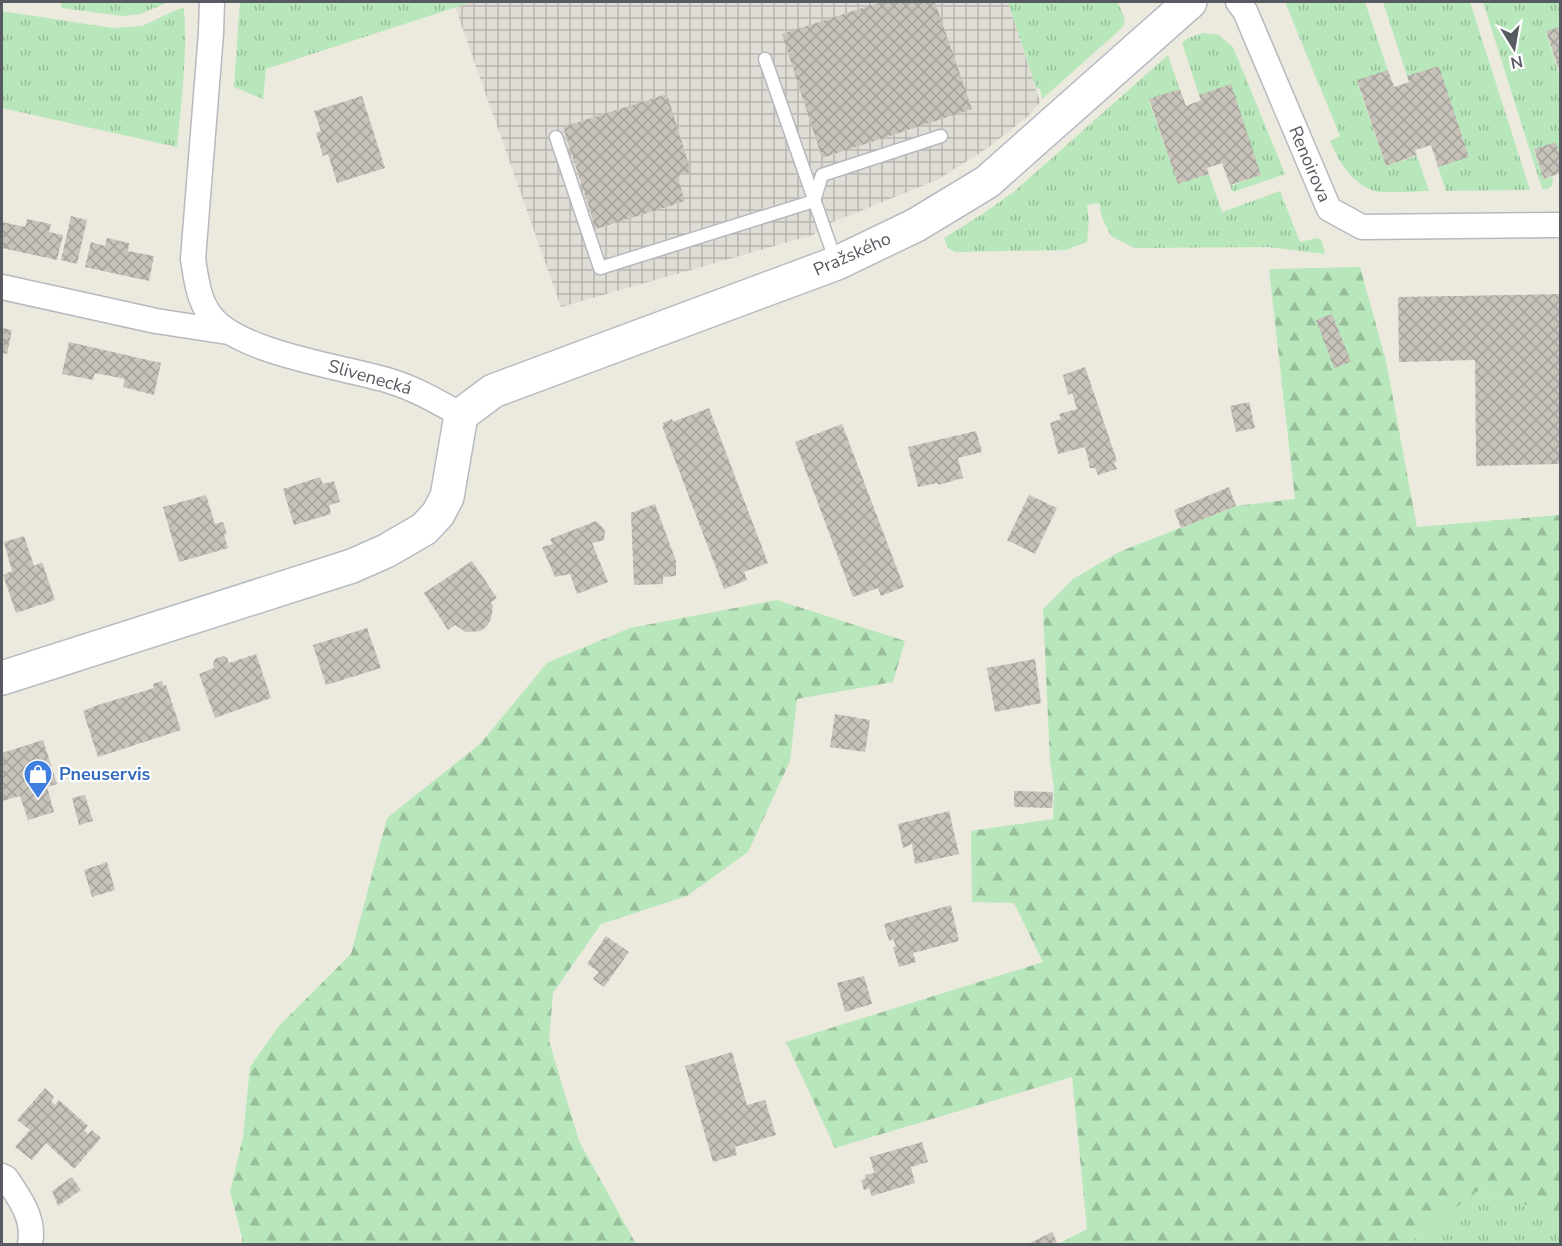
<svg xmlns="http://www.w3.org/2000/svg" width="1562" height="1246" viewBox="0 0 1562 1246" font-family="'Nunito Sans',sans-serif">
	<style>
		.industrial { fill: url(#industrial-grid) }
		.grass { fill: url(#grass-tufts) }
		.forest { fill: url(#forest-firs) }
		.building { fill: url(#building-cross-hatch) }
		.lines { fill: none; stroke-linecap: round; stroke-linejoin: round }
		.lane-casing { stroke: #b7b9bf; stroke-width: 15 }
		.street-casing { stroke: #b7b9bf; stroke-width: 27 }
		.secondary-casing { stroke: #b7bbc2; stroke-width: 36 }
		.lane { stroke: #fff; stroke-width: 12 }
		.street { stroke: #fff; stroke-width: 24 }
		.secondary { stroke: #fff; stroke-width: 33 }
		.labels { text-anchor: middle; stroke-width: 4.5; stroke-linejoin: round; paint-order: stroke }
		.street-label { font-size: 18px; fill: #575b61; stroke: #fff }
		.shop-label { font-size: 18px; font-weight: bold; fill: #366cbe; stroke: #fff; text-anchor: start }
	</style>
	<defs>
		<pattern id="industrial-grid" width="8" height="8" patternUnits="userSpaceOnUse" patternTransform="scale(1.5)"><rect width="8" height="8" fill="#dfddd6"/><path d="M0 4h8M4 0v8" fill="none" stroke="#b8b6b1"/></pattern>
		<pattern id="grass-tufts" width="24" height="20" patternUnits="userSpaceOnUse" patternTransform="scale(1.5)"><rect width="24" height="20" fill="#b7e7ba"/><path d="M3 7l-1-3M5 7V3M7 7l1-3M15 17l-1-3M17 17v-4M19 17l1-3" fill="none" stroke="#98be9b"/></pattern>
		<pattern id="forest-firs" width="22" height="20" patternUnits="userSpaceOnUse" patternTransform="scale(1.5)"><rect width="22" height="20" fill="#b7e7ba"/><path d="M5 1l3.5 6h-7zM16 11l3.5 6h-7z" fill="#98be9b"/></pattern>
		<pattern id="building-cross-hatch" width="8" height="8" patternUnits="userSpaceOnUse" patternTransform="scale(1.5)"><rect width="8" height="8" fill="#c7c3bb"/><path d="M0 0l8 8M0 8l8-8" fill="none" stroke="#a4a19b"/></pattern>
	</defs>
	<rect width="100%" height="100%" fill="#eceade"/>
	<path class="industrial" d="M472,2H1008L1040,102L1027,117L989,147L937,180L823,226L813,235L561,307L455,7Z"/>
	<g class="grass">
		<path d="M61,2H169L140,14L123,16L61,8Z"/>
		<path d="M240,2H472L266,69L263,99L234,87Z"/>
		<path d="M1008,2H1117L1125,18L1123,27L1042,99L1040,89L1036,88Z"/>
		<path d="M1285,2H1365L1388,71L1357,82L1386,166L1417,156L1429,191C1415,191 1388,194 1376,191C1352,185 1339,162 1330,141L1340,136Z"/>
		<path d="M1383,2H1470L1530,190L1446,191L1438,167L1469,156L1439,68L1407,76Z"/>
		<path d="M1483,2H1560V28L1546,33L1560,77V158L1555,143L1534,151L1544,179L1551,177L1553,179L1552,185L1548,189H1542Z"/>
		<path d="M181,8L184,9C188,54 181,102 177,147L2,108V11L112,28L142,26Z"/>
		<path d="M1203,33L1219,35L1233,47L1285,174L1233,192L1230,186L1261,175L1230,87L1199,95L1182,43L1188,38Z"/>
		<path d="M1168,55L1180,90L1149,101L1178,184L1209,174L1222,212L1280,191L1300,242L1318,238L1322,241L1325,254L1268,247L1134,248L1111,236L1102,218L1099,203L1087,205L1089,220L1087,242L1066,250L955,252L948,248L944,238L981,215L1015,191Z"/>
		<path d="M1478,1190L1552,1212H1560V1244H1408Z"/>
	</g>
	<g class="forest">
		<path d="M1360,267L1386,361L1417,527L1560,515V1212L1552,1213L1479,1190L1408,1244H1058L1087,1229L1072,1077L835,1148L786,1042L1043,962L1014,903L972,902L971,831L1053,819L1054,789L1050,761L1043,609L1073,579L1119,552L1236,506L1295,499L1269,269Z"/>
		<path d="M777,600L905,641L893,682L797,699L790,761L748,852L687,896L601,924L553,993L549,1041L579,1141L636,1244H242V1237L230,1192L243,1137L250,1067L279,1026L351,954L387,818L480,744L547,663L630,628Z"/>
	</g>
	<g class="building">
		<path d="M881,2H935L972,109L822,158L782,34Z"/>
		<path d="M1560,27V74L1546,31Z"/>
		<path d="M1439,66L1469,157L1438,167L1431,145L1415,150L1417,155L1386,166L1357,80L1388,70L1394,87L1409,82L1407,76Z"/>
		<path d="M1231,84L1261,175L1230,185L1222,163L1207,168L1209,174L1178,184L1149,99L1180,89L1186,106L1201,100L1199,95Z"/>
		<path d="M667,94L691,172L677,176L685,201L596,229L563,127Z"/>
		<path d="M362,96L385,168L337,183L328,154L323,156L316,133L321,131L314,111Z"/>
		<path d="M1556,142L1560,156V173L1544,179L1534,149Z"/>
		<path d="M71,216L87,220L77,264L61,260Z"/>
		<path d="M27,219L51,224L49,232L63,235L57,260L2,248V222L25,227Z"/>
		<path d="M107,238L129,243L128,251L154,256L149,281L85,267L91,242L105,246Z"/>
		<path d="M1560,294V464L1476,466L1475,360L1399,362L1398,297Z"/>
		<path d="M1332,314L1351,362L1334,368L1316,320Z"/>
		<path d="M2,328L12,330L7,354L2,353Z"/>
		<path d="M69,342L161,363L154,395L123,387L125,379L95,373L93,380L62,374Z"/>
		<path d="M1085,367L1117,461L1114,463L1117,469L1098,475L1095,468H1090L1085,447L1058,454L1050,423L1061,419L1059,414L1077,409L1072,393L1068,395L1063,375Z"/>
		<path d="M1249,402L1255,428L1236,432L1230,406Z"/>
		<path d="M709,408L768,563L744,572L747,580L724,589L662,426L664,425L663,423L672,419L673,422Z"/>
		<path d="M842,424L904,587L881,596L878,588L853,597L795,442Z"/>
		<path d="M976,431L982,452L958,458L963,478L938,485L937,483L918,487L908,447Z"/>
		<path d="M320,477L323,484L334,481L340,502L329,505L331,514L294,525L283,489Z"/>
		<path d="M1229,487L1236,506L1181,528L1174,510Z"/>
		<path d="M206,495L215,524L223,522L227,534L224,535L228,548L179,562L163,507Z"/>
		<path d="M1029,495L1057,508L1035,554L1007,540Z"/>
		<path d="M655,504L676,561V576L663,577V584L634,585L631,513Z"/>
		<path d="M596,521L605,530L604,540L592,543L608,582L577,594L570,574L555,577L542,547L553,544L550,539Z"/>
		<path d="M24,536L34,566L42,562L55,600L16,613L3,575L12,571L4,542Z"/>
		<path d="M472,561L497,598L491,602L493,606L491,619L487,626L481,631L466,632L455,625L448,630L424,593Z"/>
		<path d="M367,628L381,668L326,685L313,645Z"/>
		<path d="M256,654L271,698L215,718L199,674L214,668L213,664L215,659L223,656L227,658L229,663Z"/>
		<path d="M1035,659L1041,703L995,712L987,668Z"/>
		<path d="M162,681L163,686L166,685L181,730L98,757L83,711L98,705L154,688L153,684Z"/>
		<path d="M835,714L870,720L865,752L830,747Z"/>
		<path d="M43,740L57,784L47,787L54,812L28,820L20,796L2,801V753Z"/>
		<path d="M1014,791L1053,792L1052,808L1014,807Z"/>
		<path d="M85,795L93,821L79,825L72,798Z"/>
		<path d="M949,811L959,854L915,864L912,844L903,848L898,824Z"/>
		<path d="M107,862L115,890L92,897L84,870Z"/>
		<path d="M951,905L959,941L913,953L916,962L899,967L893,947L896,946L893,939L889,941L884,924Z"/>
		<path d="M606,936L629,952L604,987L593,979L599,972L587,964Z"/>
		<path d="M864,976L872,1004L845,1012L837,983Z"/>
		<path d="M732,1052L747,1105L765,1100L776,1135L735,1147L737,1155L713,1162L685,1066Z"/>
		<path d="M45,1088L54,1097L51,1101L55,1105L59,1100L88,1126L84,1130L88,1134L92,1130L101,1138L74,1169L46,1143L32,1160L15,1147L30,1130L17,1120Z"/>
		<path d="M922,1142L928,1162L911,1167L915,1183L872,1196L869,1188L864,1190L861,1180L866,1178L865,1175L874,1173L870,1157Z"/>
		<path d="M72,1177L81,1190L58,1206L52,1191Z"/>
		<path d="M1052,1232L1057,1242L1052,1244H1028Z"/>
	</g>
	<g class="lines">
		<g class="lane-casing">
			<g id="lane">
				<path d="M765,59L836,262"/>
				<path d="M556,137L600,268L814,201L822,175L941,136"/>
			</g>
		</g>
		<g class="street-casing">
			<g id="street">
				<path d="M212,2L211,33L193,259C196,277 198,297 208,312C233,353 345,367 390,381C416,389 438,402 461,415"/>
				<path d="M1238,2L1245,11L1329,209L1362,227L1560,225"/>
				<path d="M2,287L156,321L228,332"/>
				<path d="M2,1176L6,1178C20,1199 35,1218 30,1244"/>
			</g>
		</g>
		<g class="secondary-casing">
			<path id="secondary" d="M2,678L352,566L386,551L424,529L438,514L447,497L461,415L493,391L837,263L916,225L987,182L1190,2"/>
		</g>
		<use href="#lane" class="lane"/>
		<use href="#street" class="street"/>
		<use href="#secondary" class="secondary"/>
	</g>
	<defs>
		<g id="shop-pin" transform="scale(1.5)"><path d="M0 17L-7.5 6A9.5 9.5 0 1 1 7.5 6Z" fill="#3f7fe0" stroke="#fff"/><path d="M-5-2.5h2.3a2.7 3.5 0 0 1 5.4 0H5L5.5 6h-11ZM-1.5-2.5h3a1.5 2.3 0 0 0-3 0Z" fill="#fff"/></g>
	</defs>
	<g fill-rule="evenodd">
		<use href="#shop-pin" x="38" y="774"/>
	</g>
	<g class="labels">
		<g class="street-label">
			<text transform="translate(1310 164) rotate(67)" y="6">Renoirova</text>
			<text transform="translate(852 254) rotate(-24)" y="6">Pražského</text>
			<text transform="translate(370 377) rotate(16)" y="6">Slivenecká</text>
		</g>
		<g class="shop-label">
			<text x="59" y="780">Pneuservis</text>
		</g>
	</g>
	<rect width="1562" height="1246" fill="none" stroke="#575b61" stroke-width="6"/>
	<g transform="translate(1514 48) rotate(169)" stroke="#ffffff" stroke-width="4.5" paint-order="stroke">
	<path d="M0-4.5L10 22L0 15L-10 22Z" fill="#575b61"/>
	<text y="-9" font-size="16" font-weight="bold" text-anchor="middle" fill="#575b61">N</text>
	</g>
</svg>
